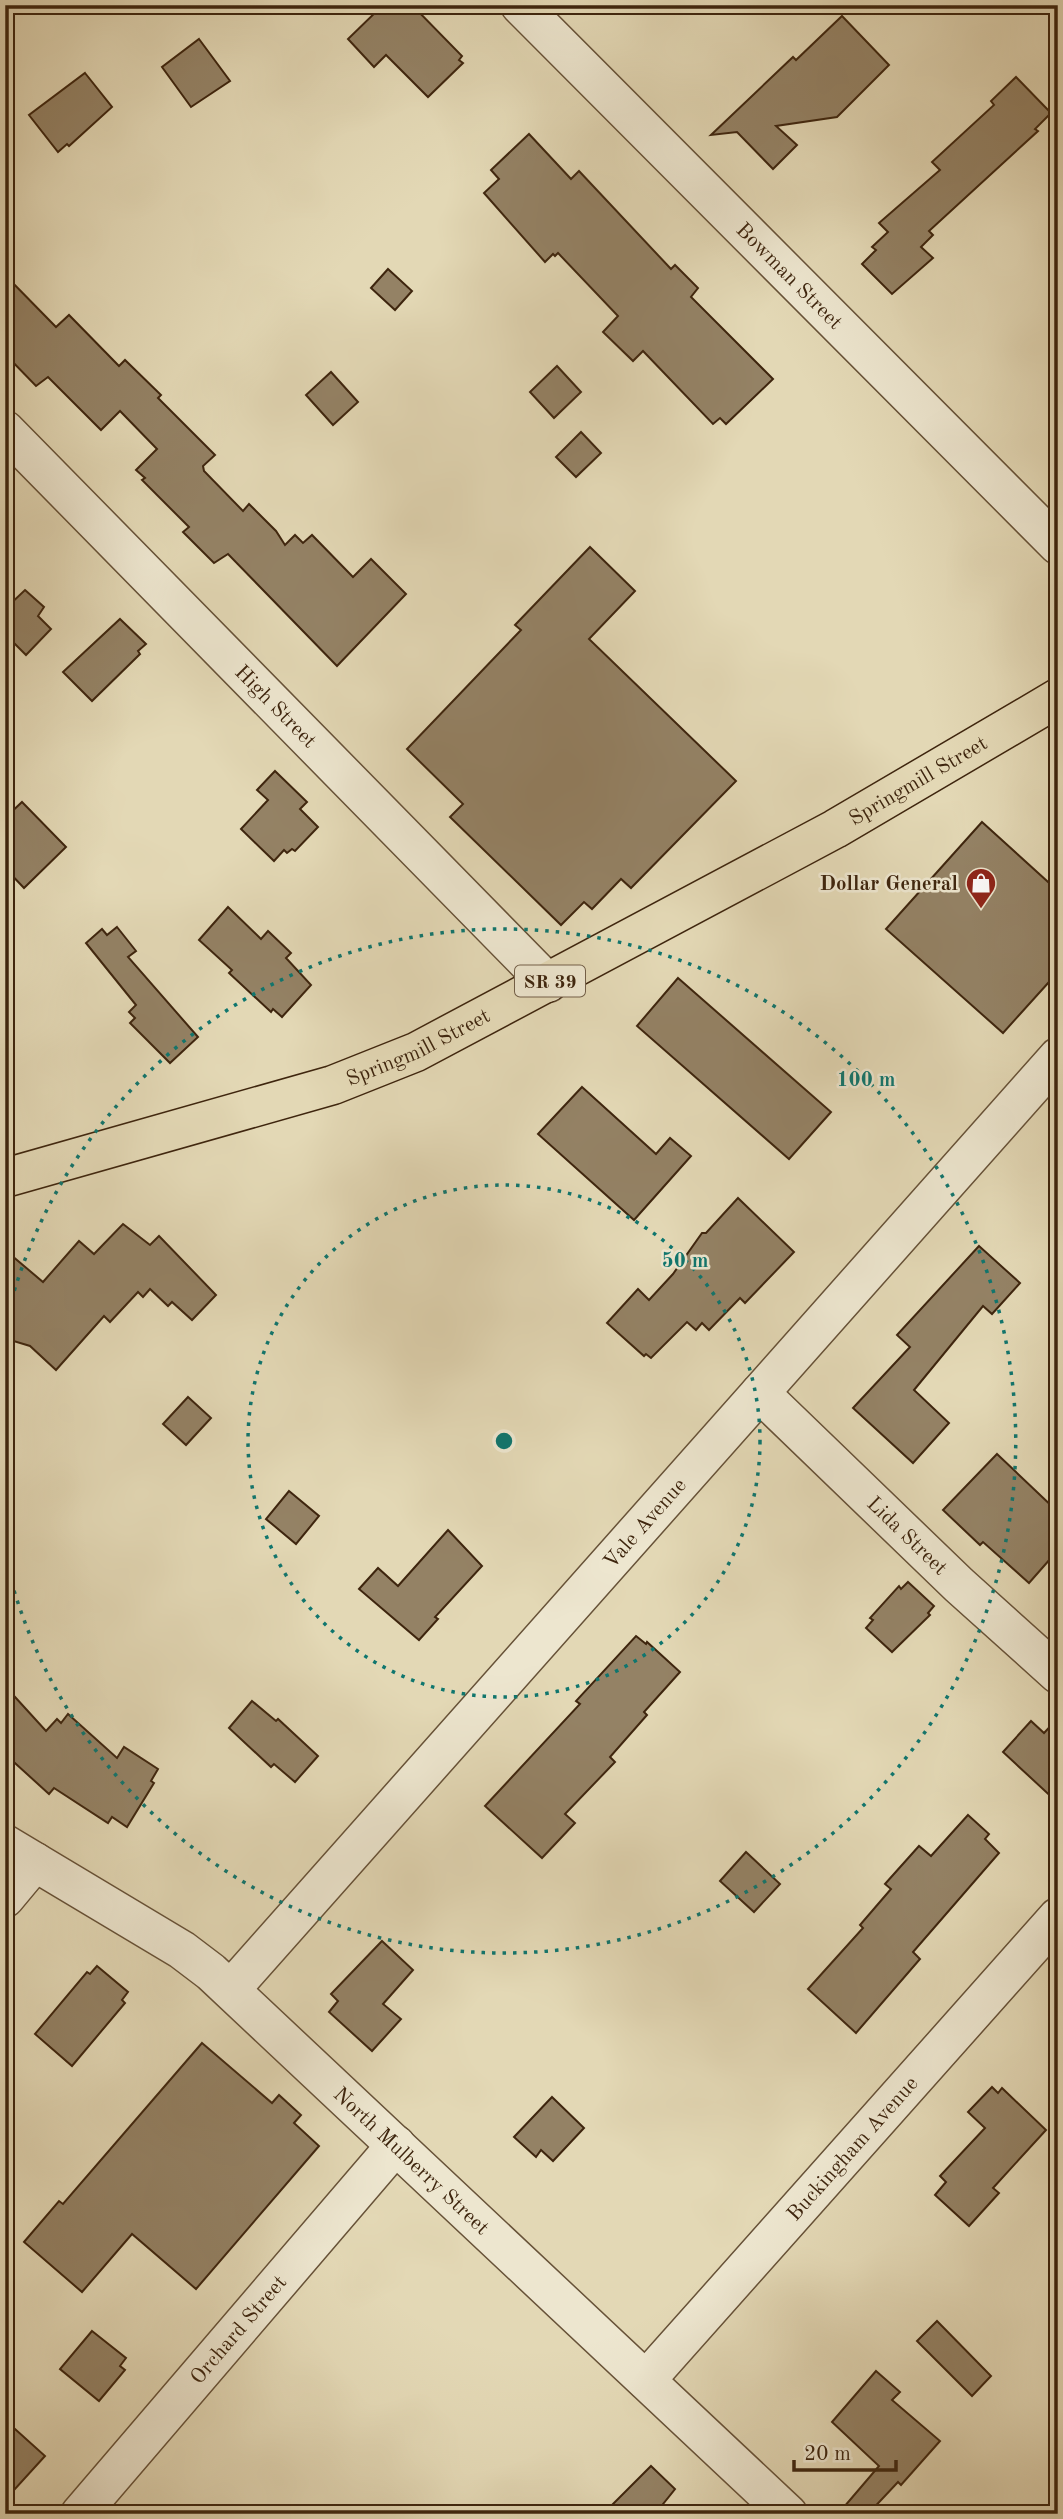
<svg xmlns="http://www.w3.org/2000/svg" width="1063" height="2519" viewBox="0 0 1063 2519" font-family="'Old Standard TT',serif">
	<style>
		.building { fill: #948265; stroke: #3e250e; stroke-width: 2 }
		.lines { fill: none; stroke-linecap: round; stroke-linejoin: round }
		.minor-casing { stroke: #675238; stroke-width: 41 }
		.tertiary-casing { stroke: #675238; stroke-width: 41 }
		.primary-casing { stroke: #3e250e; stroke-width: 41 }
		.minor { stroke: #ede6cf; stroke-width: 38 }
		.tertiary { stroke: #ede6cf; stroke-width: 38 }
		.primary { stroke: #e3d8b5; stroke-width: 38 }
		.ring { fill: none; stroke: #0f766e; stroke-width: 3.5; stroke-dasharray: 3.5 7 }
		.labels { text-anchor: middle; stroke-width: 5; stroke-linejoin: round; paint-order: stroke }
		.shield { fill: #ede6cf; stroke: #725f48; stroke-width: 2 }
		.shield-label { font-size: 19px; font-weight: bold; fill: #3e250e }
		.street-label { font-size: 21px; fill: #3e250e; stroke: #ede6cf }
		.poi-label { font-size: 21px; font-weight: bold; fill: #3e250e; stroke: #ede6cf; text-anchor: end }
		.centre { fill: #0f766e; stroke: #ede6cf; stroke-width: 3.5 }
		.ring-label { font-size: 21px; text-anchor: middle; font-weight: bold; fill: #0f766e; stroke: #ede6cf; stroke-width: 5; stroke-linejoin: round; paint-order: stroke }
	</style>
	<rect width="100%" height="100%" fill="#e3d8b5"/>
	<filter id="stains"><feTurbulence type="fractalNoise" baseFrequency=".00286" numOctaves="4"/><feColorMatrix values="0 0 0 0 .2 0 0 0 0 .09 0 0 0 0 .02 0 0 0 .5 -.17"/></filter>
	<radialGradient id="worn" r=".72"><stop offset=".6" stop-color="#630" stop-opacity="0"/><stop offset="1" stop-color="#630" stop-opacity=".3"/></radialGradient>
	<g class="building">
		<path d="M383,5H412L462,56L459,60L463,63L428,97L386,55L374,67L348,39Z"/>
		<path d="M842,16L889,65L837,117L776,126L797,145L773,169L737,132L711,135L793,57L796,60Z"/>
		<path d="M199,39L230,81L191,107L162,67Z"/>
		<path d="M85,73L112,107L69,146L67,144L58,152L29,115Z"/>
		<path d="M1016,77L1051,113L1035,129L1038,131L929,231L933,235L921,247L933,258L892,294L862,264L876,250L872,247L888,232L879,223L940,170L932,162L994,105L991,101Z"/>
		<path d="M529,134L571,179L579,171L671,269L675,265L698,288L691,297L773,379L726,424L720,418L713,424L643,351L633,361L603,332L618,316L558,253L555,256L553,254L545,262L484,193L499,179L491,170Z"/>
		<path d="M388,269L412,291L395,310L371,288Z"/>
		<path d="M5,275L56,327L69,315L119,366L125,360L161,395L158,398L215,455L203,466L204,471L243,511L249,504L276,531L285,545L295,535L303,543L312,535L353,577L371,559L406,594L337,666L228,554L214,563L183,532L189,527L142,480L145,478L136,470L157,449L120,411L101,430L48,377L36,386L5,354Z"/>
		<path d="M557,366L581,392L554,418L530,392Z"/>
		<path d="M331,372L358,402L333,425L306,395Z"/>
		<path d="M581,432L601,453L576,477L556,457Z"/>
		<path d="M590,547L635,591L589,639L736,781L631,888L621,879L592,909L584,902L561,925L450,817L463,804L407,749L521,630L515,625Z"/>
		<path d="M25,590L44,607L38,616L51,629L26,655L5,634V609Z"/>
		<path d="M120,619L146,644L138,651L140,654L92,701L63,672Z"/>
		<path d="M275,771L307,802L300,809L318,827L295,851L292,849L287,853L284,850L274,861L241,829L268,800L257,790Z"/>
		<path d="M22,802L66,847L24,888L5,868V818Z"/>
		<path d="M982,822L1058,891V972L1003,1033L886,929Z"/>
		<path d="M228,907L261,939L268,931L291,953L286,958L311,985L282,1017L273,1009L271,1012L229,973L232,970L199,940Z"/>
		<path d="M117,927L136,951L128,957L198,1037L170,1063L130,1023L135,1018L129,1012L136,1005L86,943L102,929L107,935Z"/>
		<path d="M678,978L831,1112L789,1159L637,1026Z"/>
		<path d="M582,1087L656,1154L670,1138L691,1156L634,1220L538,1134Z"/>
		<path d="M738,1198L794,1252L745,1303L740,1298L709,1330L702,1323L696,1330L687,1322L651,1358L646,1354L644,1356L607,1323L638,1289L649,1300L673,1274L702,1233H706Z"/>
		<path d="M123,1224L150,1245L159,1236L216,1295L192,1320L172,1302L168,1306L150,1289L143,1297L138,1292L110,1322L104,1316L56,1370L30,1346L10,1340L5,1331V1250L43,1282L79,1241L94,1254Z"/>
		<path d="M979,1246L1020,1283L992,1314L983,1306L914,1390L949,1423L913,1463L853,1408L910,1347L897,1335Z"/>
		<path d="M188,1397L211,1418L186,1445L163,1424Z"/>
		<path d="M997,1454L1058,1512V1550L1029,1583L983,1542L980,1545L943,1510Z"/>
		<path d="M289,1491L319,1516L296,1544L266,1519Z"/>
		<path d="M448,1530L482,1566L435,1617L438,1619L419,1640L359,1589L378,1568L398,1586Z"/>
		<path d="M908,1582L934,1606L928,1613L930,1615L892,1652L866,1628L873,1620L870,1618L899,1586L901,1589Z"/>
		<path d="M636,1636L646,1644L647,1642L680,1672L644,1712L647,1715L610,1757L615,1762L565,1814L575,1823L542,1858L485,1806L580,1704L576,1701Z"/>
		<path d="M5,1686L46,1731L57,1719L61,1723L68,1714L117,1758L124,1747L158,1769L151,1781L154,1783L127,1827L112,1817L108,1823L54,1788L49,1794L5,1754Z"/>
		<path d="M252,1701L276,1721L278,1719L318,1756L295,1782L274,1764L271,1767L229,1728Z"/>
		<path d="M1058,1718V1803L1003,1752L1031,1721L1044,1733Z"/>
		<path d="M968,1815L989,1834L985,1839L999,1853L913,1952L920,1959L856,2033L808,1989L863,1928L860,1925L891,1889L885,1884L919,1846L931,1856Z"/>
		<path d="M746,1852L780,1884L754,1912L720,1881Z"/>
		<path d="M382,1941L413,1970L383,2004L401,2019L372,2051L329,2012L338,2001L331,1994Z"/>
		<path d="M97,1966L128,1992L122,2000L125,2003L72,2066L35,2034L87,1972L90,1974Z"/>
		<path d="M202,2043L272,2103L279,2095L301,2115L294,2123L319,2146L196,2289L132,2234L82,2292L24,2242L59,2201L63,2204Z"/>
		<path d="M992,2087L998,2093L1002,2088L1046,2130L993,2188L999,2193L969,2226L935,2195L946,2182L940,2176L985,2128L968,2112Z"/>
		<path d="M552,2097L584,2128L553,2161L541,2150L536,2157L514,2137Z"/>
		<path d="M937,2321L991,2376L972,2396L917,2341Z"/>
		<path d="M92,2331L126,2358L120,2366L125,2370L99,2401L60,2369Z"/>
		<path d="M876,2371L900,2392L892,2400L940,2441L901,2485L898,2482L868,2514H852L844,2507L879,2466L832,2422Z"/>
		<path d="M5,2420L45,2456L5,2500Z"/>
		<path d="M651,2466L675,2489L655,2514H603Z"/>
	</g>
	<g class="lines">
		<g class="minor-casing">
			<g id="minor">
				<path id="s1" d="M5,430L548,983"/>
				<path id="s2" d="M760,1393L959,1585L1058,1674"/>
				<path id="s3" d="M5,1844L182,1950L211,1972L788,2514"/>
				<path d="M5,1898L35,1862"/>
				<path id="s4" d="M231,1989L1058,1057"/>
				<path id="s5" d="M646,2380L1058,1917"/>
				<path id="s6" d="M80,2514L396,2145"/>
			</g>
		</g>
		<g class="tertiary-casing">
			<g id="tertiary">
				<path id="s7" d="M520,5L1058,545"/>
			</g>
		</g>
		<g class="primary-casing">
			<g id="primary">
				<path id="s8" d="M5,1178L333,1085L416,1052L835,829L1058,698"/>
			</g>
		</g>
		<use href="#minor" class="minor"/>
		<use href="#tertiary" class="tertiary"/>
		<use href="#primary" class="primary"/>
	</g>
	<g class="ring">
		<circle cx="504" cy="1441" r="256"/>
		<path d="M6 1321A512 512 0 1 1 6 1561"/>
	</g>
	<defs>
		<g id="shop-pin" transform="scale(1.575)"><path d="M0 17L-7.5 6A9.5 9.5 0 1 1 7.5 6Z" fill="#8f2418" stroke="#ede6cf"/><path d="M-5-2.5h2.3a2.7 3.5 0 0 1 5.4 0H5L5.5 6h-11ZM-1.5-2.5h3a1.5 2.3 0 0 0-3 0Z" fill="#fff"/></g>
	</defs>
	<g fill-rule="evenodd">
		<use href="#shop-pin" x="981" y="883"/>
	</g>
	<g class="labels">
		<rect class="shield" x="515" y="965.5" width="70" height="31" rx="5"/>
		<g class="shield-label">
			<text x="550" y="988">SR 39</text>
		</g>
		<g class="street-label">
			<text dy="7" stroke="none"><textPath href="#s7" startOffset="382">Bowman Street</textPath></text>
			<text dy="7" stroke="none"><textPath href="#s1" startOffset="387">High Street</textPath></text>
			<text dy="7" stroke="none"><textPath href="#s8" startOffset="1001">Springmill Street</textPath></text>
			<text dy="7" stroke="none"><textPath href="#s8" startOffset="434">Springmill Street</textPath></text>
			<text dy="7" stroke="none"><textPath href="#s4" startOffset="623">Vale Avenue</textPath></text>
			<text dy="7" stroke="none"><textPath href="#s2" startOffset="205">Lida Street</textPath></text>
			<text dy="7" stroke="none"><textPath href="#s5" startOffset="310">Buckingham Avenue</textPath></text>
			<text dy="7" stroke="none"><textPath href="#s3" startOffset="518">North Mulberry Street</textPath></text>
			<text dy="7" stroke="none"><textPath href="#s6" startOffset="243">Orchard Street</textPath></text>
		</g>
		<g class="poi-label">
			<text x="958" y="890">Dollar General</text>
		</g>
	</g>
	<circle cx="504" cy="1441" r="10" class="centre"/>
	<g class="ring-label">
		<text x="866" y="1086">100 m</text>
		<text x="685" y="1267">50 m</text>
	</g>
	<rect width="1063" height="2519" fill="none" stroke="#e3d8b5" stroke-width="28"/>
	<rect x="7" y="7" width="1049" height="2505" fill="none" stroke="#3e250e" stroke-width="3.5"/>
	<rect x="14" y="14" width="1035" height="2491" fill="none" stroke="#3e250e" stroke-width="2"/>
	<path d="M794 2460v10h102v-10" fill="none" stroke="#3e250e" stroke-width="3.5"/>
	<text x="804" y="2460" font-size="21" fill="#3e250e" stroke="#ede6cf" stroke-width="5" paint-order="stroke">20 m</text>
	<rect width="100%" height="100%" filter="url(#stains)"/>
	<rect width="100%" height="100%" fill="url(#worn)"/>
</svg>
